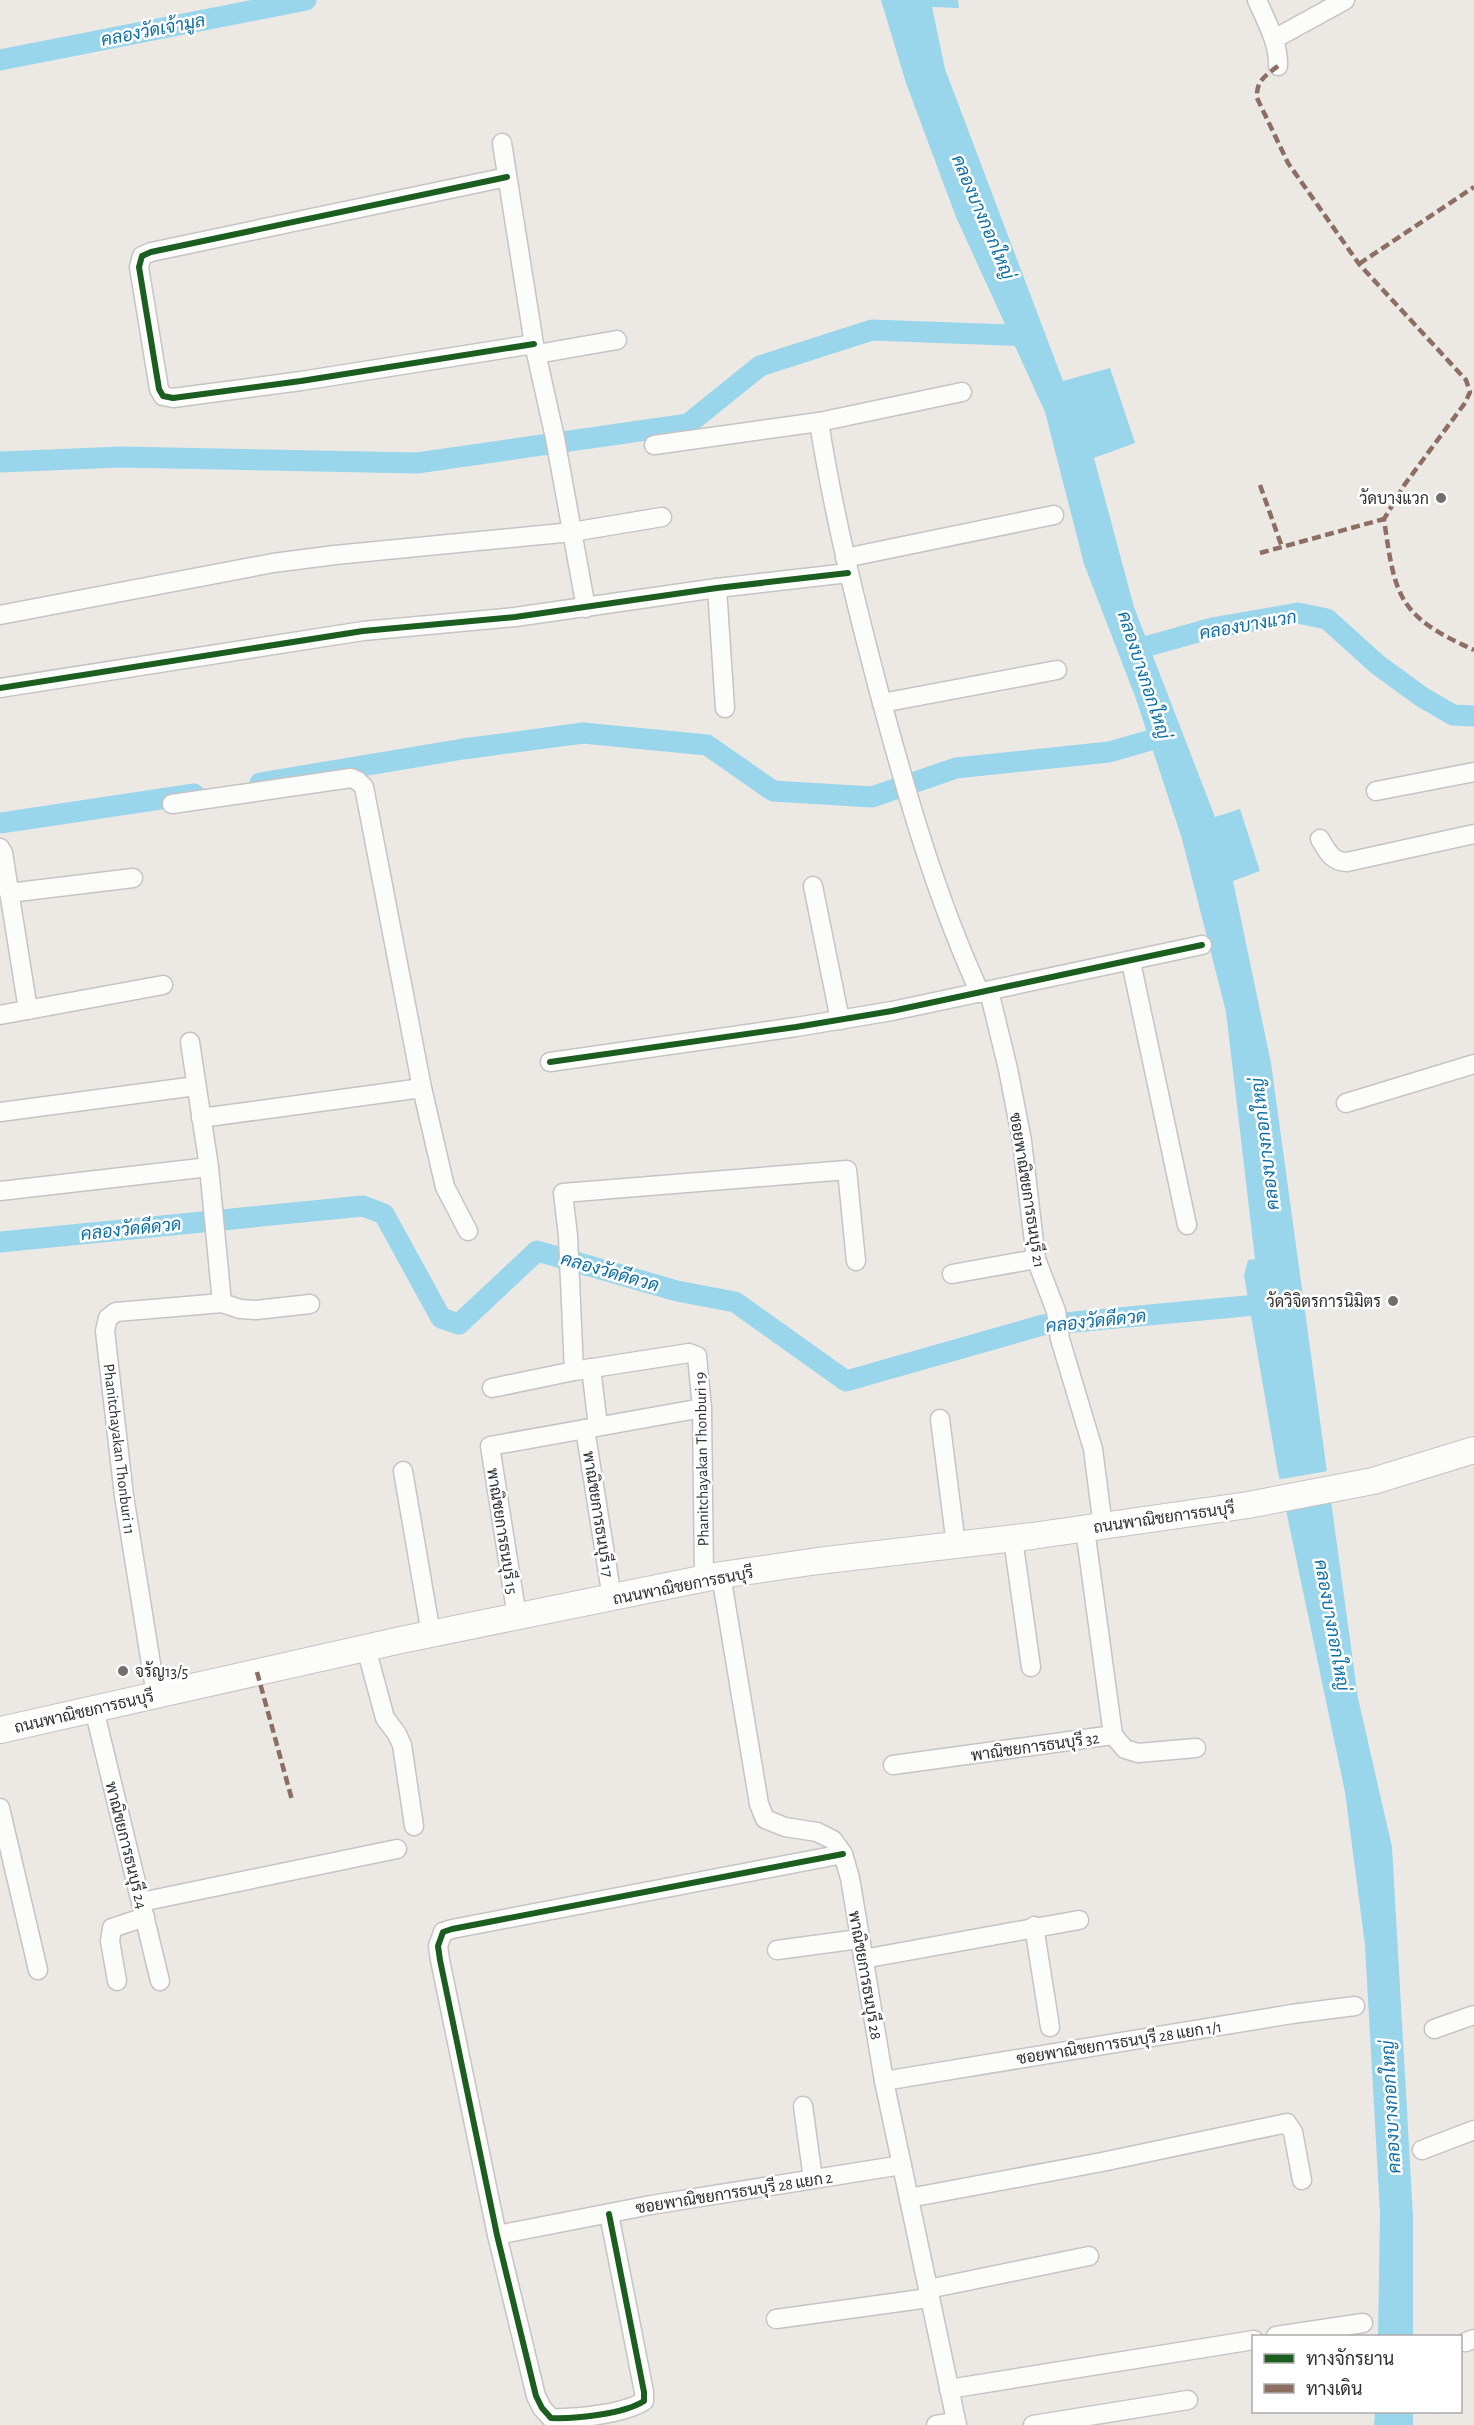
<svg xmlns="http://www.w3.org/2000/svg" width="1474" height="2425" viewBox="0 0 1474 2425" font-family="'Alegreya Sans',Sarabun,sans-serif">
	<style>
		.water { fill: #99d6ec }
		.pier { fill: #ece8e4 }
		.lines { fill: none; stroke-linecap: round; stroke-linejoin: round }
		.canal { stroke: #99d6ec; stroke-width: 21 }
		.street-casing { stroke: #c5c4c5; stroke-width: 21 }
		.secondary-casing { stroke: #c5c4c5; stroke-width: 28 }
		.street { stroke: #fcfcfb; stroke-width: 18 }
		.secondary { stroke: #fcfcfb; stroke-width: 26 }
		.quiet { stroke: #8d6e63; stroke-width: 4.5; stroke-dasharray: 9 4.5; stroke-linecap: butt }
		.cycleway-casing { stroke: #fff; stroke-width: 10 }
		.cycleway { stroke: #1b5e20; stroke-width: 6 }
		.poi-dot { fill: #706f6e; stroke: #fff; stroke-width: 2 }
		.labels { text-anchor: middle; stroke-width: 5; stroke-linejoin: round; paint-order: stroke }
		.poi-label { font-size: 16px; fill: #2e2e2e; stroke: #fff; text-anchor: end }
		.street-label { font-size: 16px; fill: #2e2e2e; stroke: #fff }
		.water-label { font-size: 18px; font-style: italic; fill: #0d6fa3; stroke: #fff }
	</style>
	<rect width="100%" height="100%" fill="#ece8e4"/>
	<g class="water">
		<path d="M881,0H958L959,8L932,7L945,69L1063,381L1110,368L1135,443L1094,458L1134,607L1215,817L1240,809L1260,871L1233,881L1271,1063L1358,1698L1392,1847L1413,2216V2336H1378L1380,2213L1365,1945L1345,1792L1277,1467L1244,1275L1248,1260L1255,1259L1226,1012L1182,839L1136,699L1084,564L1045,412L956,217L906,83Z"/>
		<path d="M1375,2412H1413V2425H1374Z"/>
	</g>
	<path class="pier" d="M1328,1471L1332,1502L1283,1512L1276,1480Z"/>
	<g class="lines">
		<g class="canal">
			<path d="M0,60L306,0"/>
			<path d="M0,462L121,457L417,463L688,424L760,366L872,330L1035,336"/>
			<path d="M1134,650L1212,628L1298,613L1327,619L1378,665L1422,697L1453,715L1474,716"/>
			<path d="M260,783L463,749L583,733L707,745L773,791L872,797L956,768L1109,752L1165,736"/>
			<path d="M0,823L194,794"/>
			<path d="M0,1242L363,1206L384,1214L441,1318L459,1324L537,1251L677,1291L735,1302L846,1381L1043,1325L1277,1303"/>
		</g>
		<g class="street-casing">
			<g id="street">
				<path d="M1257,0C1266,21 1279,43 1278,66"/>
				<path d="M1274,39L1345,0"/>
				<path d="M502,143L534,344L555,438L586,608"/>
				<path d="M507,177L151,252L142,256L139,267L159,389L163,396L173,398L301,381L534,344"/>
				<path d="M537,354L617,340"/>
				<path d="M819,422C833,512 855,600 878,688C906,792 935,895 980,993"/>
				<path d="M654,445L819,422L962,392"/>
				<path d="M845,558L1054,515"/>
				<path d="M717,588L725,708"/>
				<path d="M0,615L273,563L335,555L572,532L662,517"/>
				<path d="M0,688L363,631L515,617L717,588L848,573"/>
				<path d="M882,703L1057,670"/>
				<path d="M1376,791L1474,772"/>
				<path d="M172,804L351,778L358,781L364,787L422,1088L445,1187L468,1231"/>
				<path d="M1320,839C1327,851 1332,862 1347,862L1474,834"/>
				<path d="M0,848L3,853L28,1010"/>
				<path d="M813,886L840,1020"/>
				<path d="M9,893L133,878"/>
				<path d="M1131,962L1187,1225"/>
				<path d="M989,991L1008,1069L1022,1141L1036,1259L1056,1311L1060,1339L1093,1449L1103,1527"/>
				<path d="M0,1015L163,985"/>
				<path d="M190,1042L209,1167L222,1303"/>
				<path d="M550,1062L796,1027L892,1011L1202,945"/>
				<path d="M1346,1103L1474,1064"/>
				<path d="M0,1112L196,1086"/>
				<path d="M201,1118L422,1088"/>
				<path d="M0,1191L209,1167"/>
				<path d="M952,1274L1036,1259"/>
				<path d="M591,1368L598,1426"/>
				<path d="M574,1371L568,1236L563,1193L847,1170L856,1261"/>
				<path d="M492,1388L574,1371L689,1353L697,1356L702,1408L704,1579"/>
				<path d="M940,1419L956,1545"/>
				<path d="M585,1429L612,1598"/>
				<path d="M403,1471L431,1634"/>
				<path d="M1013,1539L1031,1667"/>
				<path d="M721,1575L759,1804L765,1819L785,1827L817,1832L833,1840L843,1854L850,1878L884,2081L957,2425"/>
				<path d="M517,1617L490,1446L702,1408"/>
				<path d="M366,1648L385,1718L397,1734L402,1745L414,1826"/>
				<path d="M156,1695L124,1496L105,1331L108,1318L116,1312L222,1303L240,1309L256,1310L310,1304"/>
				<path d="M94,1709L160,1981"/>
				<path d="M1113,1735L1125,1749L1138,1753L1196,1748"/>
				<path d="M893,1765L1113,1735L1085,1529"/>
				<path d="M0,1808L38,1970"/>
				<path d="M141,1902L397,1849"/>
				<path d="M1034,1926L1050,2027"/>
				<path d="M777,1950L859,1939"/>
				<path d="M863,1959L1079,1920"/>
				<path d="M117,1981L110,1941L112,1928L145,1917"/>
				<path d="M1434,2029L1474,2015"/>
				<path d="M884,2081L1292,2014L1355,2006"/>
				<path d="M803,2106L813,2179"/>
				<path d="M1422,2150L1474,2130"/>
				<path d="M909,2198L1102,2162L1287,2123L1293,2132L1302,2180"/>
				<path d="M609,2214L644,2392V2401C624,2414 575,2419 551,2418L542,2408L536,2396L497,2235L440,1960L438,1946L443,1932L452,1929L843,1854"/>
				<path d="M497,2235L651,2205L902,2165"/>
				<path d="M928,2289L1089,2256"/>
				<path d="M776,2319L929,2298"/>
				<path d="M1276,2336L1363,2323"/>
				<path d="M1466,2342L1474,2339"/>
				<path d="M949,2389L1254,2340"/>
				<path d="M936,2425L956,2422"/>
				<path d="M1033,2425L1188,2400"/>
			</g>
		</g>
		<g class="secondary-casing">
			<path id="secondary" d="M0,1730L401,1640L721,1575L818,1561L1032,1536L1248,1505L1373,1481L1474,1450"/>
		</g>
		<use href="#street" class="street"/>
		<use href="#secondary" class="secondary"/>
		<g class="quiet">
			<path d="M1278,66C1265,76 1256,81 1257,98L1288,163L1359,264L1466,380L1470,392L1465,403L1405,484L1384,519C1395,597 1398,616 1474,650"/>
			<path d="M1359,264L1474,187"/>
			<path d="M1260,485L1282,547"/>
			<path d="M1260,553L1384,519"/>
			<path d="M257,1672L292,1800"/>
		</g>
		<g class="cycleway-casing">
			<g id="cycleway">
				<path d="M507,177L151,252L142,256L139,267L159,389L163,396L173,398L301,381L534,344"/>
				<path d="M0,688L363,631L515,617L717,588L848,573"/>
				<path d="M550,1062L796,1027L892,1011L1202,945"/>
				<path d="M609,2214L644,2392V2401C624,2414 575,2419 551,2418L542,2408L536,2396L497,2235L440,1960L438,1946L443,1932L452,1929L843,1854"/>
			</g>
		</g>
		<use href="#cycleway" class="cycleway"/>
	</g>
	<g class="poi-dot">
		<circle cx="1441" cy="498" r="6"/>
		<circle cx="1393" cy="1301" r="6"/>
		<circle cx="123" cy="1671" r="6"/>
	</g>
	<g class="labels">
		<g class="poi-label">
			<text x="1429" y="504">วัดบางแวก</text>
			<text x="1381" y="1307">วัดวิจิตรการนิมิตร</text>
			<text x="135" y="1677" text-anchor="start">จรัญ13/5</text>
		</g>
		<g class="street-label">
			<text transform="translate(1028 1190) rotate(81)" y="6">ซอยพาณิชยการธนบุรี 21</text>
			<text transform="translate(120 1449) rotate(83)" y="6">Phanitchayakan Thonburi 11</text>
			<text transform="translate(701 1459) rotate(-91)" y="6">Phanitchayakan Thonburi 19</text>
			<text transform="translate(599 1514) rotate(81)" y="6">พาณิชยการธนบุรี 17</text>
			<text transform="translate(1164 1517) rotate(-8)" y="6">ถนนพาณิชยการธนบุรี</text>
			<text transform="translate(503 1531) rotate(81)" y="6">พาณิชยการธนบุรี 15</text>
			<text transform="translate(683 1585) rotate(-11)" y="6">ถนนพาณิชยการธนบุรี</text>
			<text transform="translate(84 1711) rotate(-13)" y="6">ถนนพาณิชยการธนบุรี</text>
			<text transform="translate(1035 1746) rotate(-8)" y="6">พาณิชยการธนบุรี 32</text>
			<text transform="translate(127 1845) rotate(76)" y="6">พาณิชยการธนบุรี 24</text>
			<text transform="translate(866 1975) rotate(80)" y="6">พาณิชยการธนบุรี 28</text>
			<text transform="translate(1119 2042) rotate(-9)" y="6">ซอยพาณิชยการธนบุรี 28 แยก 1/1</text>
			<text transform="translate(734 2192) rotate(-9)" y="6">ซอยพาณิชยการธนบุรี 28 แยก 2</text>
		</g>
		<g class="water-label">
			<text transform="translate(153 30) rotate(-11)" y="6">คลองวัดเจ้ามูล</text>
			<text transform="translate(983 217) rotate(67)" y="6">คลองบางกอกใหญ่</text>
			<text transform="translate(1248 625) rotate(-10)" y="6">คลองบางแวก</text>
			<text transform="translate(1144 675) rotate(72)" y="6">คลองบางกอกใหญ่</text>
			<text transform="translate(1265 1144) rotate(-97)" y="6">คลองบางกอกใหญ่</text>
			<text transform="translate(131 1229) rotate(-6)" y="6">คลองวัดดีดวด</text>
			<text transform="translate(610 1272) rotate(16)" y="6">คลองวัดดีดวด</text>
			<text transform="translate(1096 1321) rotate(-6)" y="6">คลองวัดดีดวด</text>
			<text transform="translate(1332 1625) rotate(80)" y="6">คลองบางกอกใหญ่</text>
			<text transform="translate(1391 2107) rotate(-93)" y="6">คลองบางกอกใหญ่</text>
		</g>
	</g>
	<rect x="1252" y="2335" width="210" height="78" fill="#ffffff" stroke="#ababab" stroke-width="1.5"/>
	<rect x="1264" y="2354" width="30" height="9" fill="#1b5e20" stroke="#ababab" stroke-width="1.5"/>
	<text x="1306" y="2365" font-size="18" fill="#2e2e2e">ทางจักรยาน</text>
	<rect x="1264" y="2384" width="30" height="9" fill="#8d6e63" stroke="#ababab" stroke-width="1.5"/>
	<text x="1306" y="2395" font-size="18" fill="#2e2e2e">ทางเดิน</text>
</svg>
